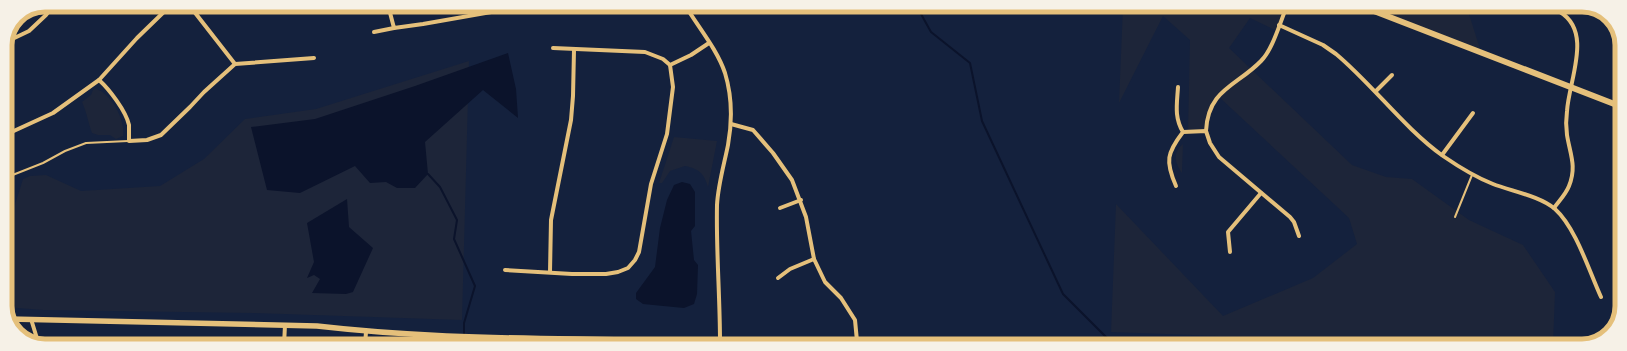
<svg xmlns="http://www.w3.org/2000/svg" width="1627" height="351" viewBox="0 0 1627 351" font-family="Merriweather,serif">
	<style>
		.green { fill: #1d2539 }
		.water { fill: #0b132b }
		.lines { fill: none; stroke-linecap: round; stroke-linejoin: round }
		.stream { stroke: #0b132b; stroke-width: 2 }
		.service { stroke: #e5c07b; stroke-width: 2 }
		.minor { stroke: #e5c07b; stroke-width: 4 }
		.tertiary { stroke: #e5c07b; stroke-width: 5.5 }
		.secondary { stroke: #e5c07b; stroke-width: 6 }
		.rim { fill: none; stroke: #e5c07b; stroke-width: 5 }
	</style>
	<rect width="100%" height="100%" fill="#14213d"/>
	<g class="green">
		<path d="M1123,6H1287L1277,31L1250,18L1229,48L1352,165L1386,177L1412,179L1469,220L1523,245L1555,292L1553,346H1355V341L1111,332L1116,204L1223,316L1313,278L1357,244L1349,218L1218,96L1212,105L1206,131L1188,132L1190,40L1163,16L1119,103Z"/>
		<path d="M1362,6H1468V11L1481,52Z"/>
		<path d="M469,61L462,320L252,313L43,310L5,307V219L11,217L23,179L30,176L46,175L81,191L160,186L204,159L245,119L316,109Z"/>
		<path d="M96,89C111,93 126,121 123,136L116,139L110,135H98L92,133C88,122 87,113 82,102L91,95L93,90Z"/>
		<path d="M674,137L717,141L708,187C704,173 699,169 685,166L670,171L662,183H659Z"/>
		<path d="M1183,144L1182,172V173C1175,163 1172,153 1183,144Z"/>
	</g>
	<g class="water">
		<path d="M508,53L516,89L518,118L483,90L425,142L428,174L415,188H397L386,182L370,183L355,166L300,193L267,190L251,127L315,119L415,86Z"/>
		<path d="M682,182L690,184L695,192V226L691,231L694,260L698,265L697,294L694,304L684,308L643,304L636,299V293L655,267L660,228L667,200L674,185Z"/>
		<path d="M347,199L349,227L373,248L353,292L346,294L312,293L320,279L314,275L307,278L314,262L307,223Z"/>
	</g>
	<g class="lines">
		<g class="stream">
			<path d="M916,5L931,32L970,63L982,121L1063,294L1115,346"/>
			<path d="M428,174L440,187L457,220L454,239L475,286L464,323V345"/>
		</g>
		<g class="service">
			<path d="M5,178L43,163L65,151L86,143L128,141"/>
			<path d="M1455,217L1472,175"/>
		</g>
		<g class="minor">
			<path d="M189,5L235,64"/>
			<path d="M388,5L394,28L423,24L531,5"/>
			<path d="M685,5C698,27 717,49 725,73C732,96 732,123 728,145C724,165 718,185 717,205C716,251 720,296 720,342"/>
			<path d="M1534,7C1545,6 1551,7 1560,12C1593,32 1569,80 1567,111C1566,118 1566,128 1567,135C1570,154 1577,166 1569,186C1566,194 1559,201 1554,208"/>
			<path d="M1279,25L1323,45L1336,54C1373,85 1404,128 1443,156C1459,167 1475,177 1493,184C1511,191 1540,196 1555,209C1576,228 1589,271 1601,297"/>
			<path d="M374,32L394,28"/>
			<path d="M6,42L29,31L46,15L54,5"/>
			<path d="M553,48L645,52L663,59L670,65L691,55L709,43"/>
			<path d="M99,80C109,89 126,111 129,125C129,130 129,136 129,141L147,140L161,135L190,107L204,92L235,64L314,58"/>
			<path d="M1376,91L1392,75"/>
			<path d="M731,124L753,130L773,153L792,180L806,217L814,259L825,282L841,298L855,320L857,341"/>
			<path d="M1206,131C1208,89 1237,86 1261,61C1273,49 1280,22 1287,6"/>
			<path d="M1183,132L1206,131L1210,143L1219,157L1290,217L1294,222L1299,236"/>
			<path d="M5,135L53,113L99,80L137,38L171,5"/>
			<path d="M1442,155L1473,113"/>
			<path d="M1176,186C1165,161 1167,153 1183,132C1174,117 1177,104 1178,87"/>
			<path d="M780,208L801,200"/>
			<path d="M1230,252L1228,232L1261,193"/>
			<path d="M505,270L572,274H606L618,272L628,268L635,260L639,252L651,184L667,134L673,87L670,65"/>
			<path d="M550,272L551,220L571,120L573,96L574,50"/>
			<path d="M778,278L790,269L814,259"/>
			<path d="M31,319L39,345"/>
			<path d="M524,338V346"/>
			<path d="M284,345L285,325"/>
			<path d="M365,345L366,332"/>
		</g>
		<path class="tertiary" d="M9,319L317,326C403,336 490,338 577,339C678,341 779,342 880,340L888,343"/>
		<path class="secondary" d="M1361,6L1622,107"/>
	</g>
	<path d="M0 0H1627V351H0ZM45 12H1582A33 33 0 0 1 1615 45V306A33 33 0 0 1 1582 339H45A33 33 0 0 1 12 306V45A33 33 0 0 1 45 12Z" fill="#f6f1e7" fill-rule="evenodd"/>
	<path class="rim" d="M45 12H1582A33 33 0 0 1 1615 45V306A33 33 0 0 1 1582 339H45A33 33 0 0 1 12 306V45A33 33 0 0 1 45 12Z"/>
</svg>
